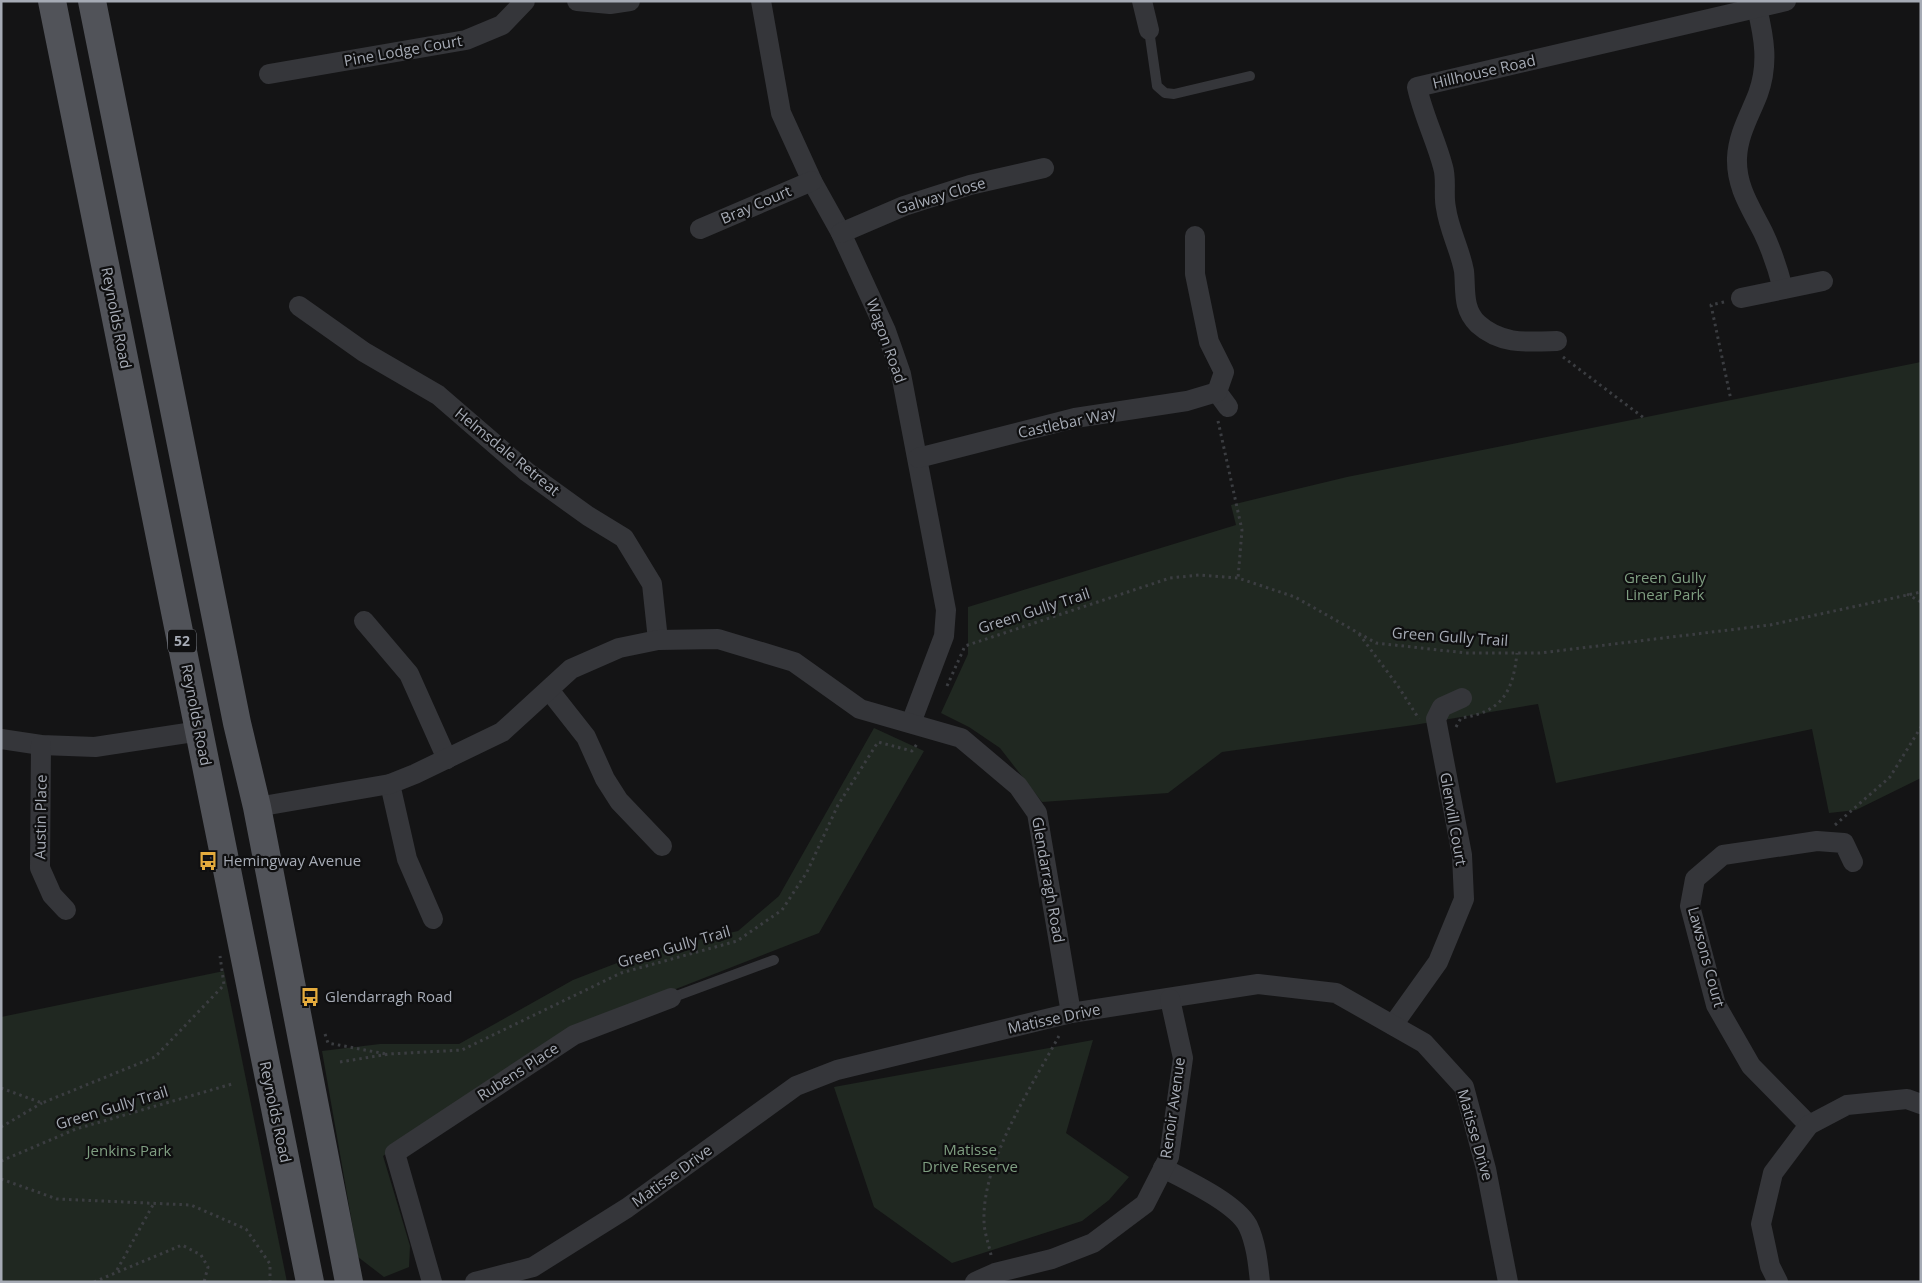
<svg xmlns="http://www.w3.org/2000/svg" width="1922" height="1283" viewBox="0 0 1922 1283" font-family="'Open Sans',sans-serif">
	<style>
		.park { fill: #202821 }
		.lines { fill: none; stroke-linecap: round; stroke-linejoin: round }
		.path { stroke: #3b3d41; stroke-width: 3; stroke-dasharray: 2.5 4; stroke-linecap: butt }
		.lane { stroke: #35363a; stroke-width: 10 }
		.street { stroke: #35363a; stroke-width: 20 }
		.primary { stroke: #515359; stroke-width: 28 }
		.labels { text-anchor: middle; stroke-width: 4.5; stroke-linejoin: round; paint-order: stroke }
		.shield { fill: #0f0f10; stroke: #797c84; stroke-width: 1 }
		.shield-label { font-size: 14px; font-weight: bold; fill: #a6abb5 }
		.street-label { font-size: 15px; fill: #a6abb5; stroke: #0f0f10 }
		.park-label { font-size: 15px; fill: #7f9e81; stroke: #0f0f10 }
		.poi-label { font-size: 15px; fill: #a6abb5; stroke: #0f0f10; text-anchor: start }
	</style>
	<rect width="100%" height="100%" fill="#141415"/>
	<g class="park">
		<path d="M1921,362V778L1856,810L1829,813L1812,729L1556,783L1538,704L1414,725L1222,752L1168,793L1042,802L1000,748L969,727L941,713L968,654V607L1236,525L1231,505L1347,477Z"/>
		<path d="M874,728L924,751L819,933L566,1032L383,1156L410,1246L409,1267L384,1277L358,1257L322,1051L380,1044H459L573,980L648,951L738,931L779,896Z"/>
		<path d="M224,971L287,1282H1V1017Z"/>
		<path d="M1093,1040L1066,1133L1129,1177L1109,1200L1082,1221L952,1263L874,1207L834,1087Z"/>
	</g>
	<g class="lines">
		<g class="path">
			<path d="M1724,302L1711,305L1731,400"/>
			<path d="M1563,357L1644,418"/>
			<path d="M1218,421L1242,530L1238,578"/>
			<path d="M1907,594L1921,602"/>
			<path d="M1359,634L1398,686L1419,719"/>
			<path d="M947,686L965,646L1170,578L1199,575L1238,578L1295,597L1376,643L1466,653H1540L1770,625L1921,592"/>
			<path d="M1456,727L1461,718C1502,712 1513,692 1517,653"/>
			<path d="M1835,825L1890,777L1921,727"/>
			<path d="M325,1034L328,1043L386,1054"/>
			<path d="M340,1062L389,1054L462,1050L621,973L737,941L782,910L807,872L838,805L878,742L912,751L917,744"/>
			<path d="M1,1088L42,1103L155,1057L224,985L220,956"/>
			<path d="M1,1127L42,1103"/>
			<path d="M1,1161L76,1129L232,1084"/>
			<path d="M1,1179L57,1199L191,1205L246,1229L270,1264V1282"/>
			<path d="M991,1255C989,1245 984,1232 984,1221C982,1161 1032,1086 1060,1034"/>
			<path d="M117,1270L154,1203"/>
			<path d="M94,1282L182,1245L201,1255L208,1267L204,1282"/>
		</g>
		<g class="lane">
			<path d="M1149,30L1157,86L1165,93L1174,94L1250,76"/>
			<path d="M671,998L774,960"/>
		</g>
		<g class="street">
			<path d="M577,1L610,4L630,1"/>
			<path d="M761,1L781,113L812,181L841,233L886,331L901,374L946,610L944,636L911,723"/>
			<path d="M1142,1L1149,30"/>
			<path d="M1757,8C1764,37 1769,64 1758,94C1750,115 1738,134 1737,158C1736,187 1751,208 1763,232C1772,251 1778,269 1783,289"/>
			<path d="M269,74L466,40L502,25L525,1"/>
			<path d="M700,229L812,181"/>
			<path d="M841,233L904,206L970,185L1044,168"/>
			<path d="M1741,298L1823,281"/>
			<path d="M299,306L364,352L438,395L527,472L588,516L624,538L652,584L658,640"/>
			<path d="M1557,341C1528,342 1501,345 1478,324C1462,309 1466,289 1464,271C1460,249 1449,230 1446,208C1443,195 1447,180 1443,167C1436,140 1423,115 1417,87L1786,1"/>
			<path d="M1217,392L1228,407"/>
			<path d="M918,458L1075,418L1187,401L1217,392L1224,372L1209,342L1195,274V236"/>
			<path d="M364,621L409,674L447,759"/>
			<path d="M549,690L586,737L605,779L619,801L662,846"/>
			<path d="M1,739L41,745L95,747L200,731"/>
			<path d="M41,745L40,868L52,895L66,910"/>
			<path d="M390,784L407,859L433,919"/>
			<path d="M257,807L390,784L415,774L502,732L571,669L619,648L658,640L718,639L794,662L860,709L961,738L1018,786L1037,813L1071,1013"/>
			<path d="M1393,1025L1438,962L1464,899L1462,855L1436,719L1442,707L1462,698"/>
			<path d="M1809,1125L1751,1066L1716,1005L1690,906L1695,879L1723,855L1817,841L1844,843L1853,862"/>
			<path d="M1163,1168C1186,1180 1236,1203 1248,1226C1256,1243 1258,1263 1260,1282"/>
			<path d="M432,1282L395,1153L574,1035L671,998"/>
			<path d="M475,1282L533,1267L627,1208L796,1086L837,1070L1071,1013L1258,984L1336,993L1424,1043L1464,1087L1486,1169L1508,1282"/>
			<path d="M975,1282L995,1273L1052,1259L1093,1243L1145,1204L1169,1157L1183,1058L1170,999"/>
			<path d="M1778,1282L1770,1266L1761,1224L1773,1173L1809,1125L1847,1105L1907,1099L1921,1104"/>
		</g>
		<g class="primary">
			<path d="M52,1L310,1282"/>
			<path d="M92,1L237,723L257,807L349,1282"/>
		</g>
	</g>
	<defs>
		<g id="bus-bare" transform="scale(1.5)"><path d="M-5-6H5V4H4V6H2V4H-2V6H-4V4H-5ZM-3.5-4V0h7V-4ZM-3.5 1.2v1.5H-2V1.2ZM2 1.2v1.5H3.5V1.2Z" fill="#e4ab3d" stroke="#0f0f10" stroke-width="2.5" paint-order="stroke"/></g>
	</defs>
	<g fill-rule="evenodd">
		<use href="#bus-bare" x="208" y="861"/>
		<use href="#bus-bare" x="310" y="997"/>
	</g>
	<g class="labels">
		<rect class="shield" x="168" y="629.5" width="28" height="23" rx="4"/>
		<g class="shield-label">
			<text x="182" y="646">52</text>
		</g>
		<g class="street-label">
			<text transform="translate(403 51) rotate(-10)" y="5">Pine Lodge Court</text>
			<text transform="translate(1484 72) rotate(-13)" y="5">Hillhouse Road</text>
			<text transform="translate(941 196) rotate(-17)" y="5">Galway Close</text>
			<text transform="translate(756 205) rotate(-23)" y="5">Bray Court</text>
			<text transform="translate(116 318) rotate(79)" y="5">Reynolds Road</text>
			<text transform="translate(886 341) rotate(70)" y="5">Wagon Road</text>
			<text transform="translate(1067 423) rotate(-12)" y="5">Castlebar Way</text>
			<text transform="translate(507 452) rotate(39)" y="5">Helmsdale Retreat</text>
			<text transform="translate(1034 611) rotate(-18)" y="5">Green Gully Trail</text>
			<text transform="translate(1450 637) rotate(4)" y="5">Green Gully Trail</text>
			<text transform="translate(196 715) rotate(79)" y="5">Reynolds Road</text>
			<text transform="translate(41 817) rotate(-89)" y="5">Austin Place</text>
			<text transform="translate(1453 819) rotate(80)" y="5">Glenvill Court</text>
			<text transform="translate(1048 880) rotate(80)" y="5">Glendarragh Road</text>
			<text transform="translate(674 947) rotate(-16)" y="5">Green Gully Trail</text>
			<text transform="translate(1706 957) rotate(75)" y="5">Lawsons Court</text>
			<text transform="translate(1054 1019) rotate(-12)" y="5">Matisse Drive</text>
			<text transform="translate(518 1072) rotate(-33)" y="5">Rubens Place</text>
			<text transform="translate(112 1108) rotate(-17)" y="5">Green Gully Trail</text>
			<text transform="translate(1173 1108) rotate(-82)" y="5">Renoir Avenue</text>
			<text transform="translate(275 1112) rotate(78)" y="5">Reynolds Road</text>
			<text transform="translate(1475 1135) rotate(74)" y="5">Matisse Drive</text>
			<text transform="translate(672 1176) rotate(-36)" y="5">Matisse Drive</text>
		</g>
		<g class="park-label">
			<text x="1665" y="583">Green Gully<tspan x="1665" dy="17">Linear Park</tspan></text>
			<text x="970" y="1155">Matisse<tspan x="970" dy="17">Drive Reserve</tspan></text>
			<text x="129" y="1156">Jenkins Park</text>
		</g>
		<g class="poi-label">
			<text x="223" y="866">Hemingway Avenue</text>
			<text x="325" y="1002">Glendarragh Road</text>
		</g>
	</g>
	<rect width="1922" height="1283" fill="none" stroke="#a6abb5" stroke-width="5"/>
</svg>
